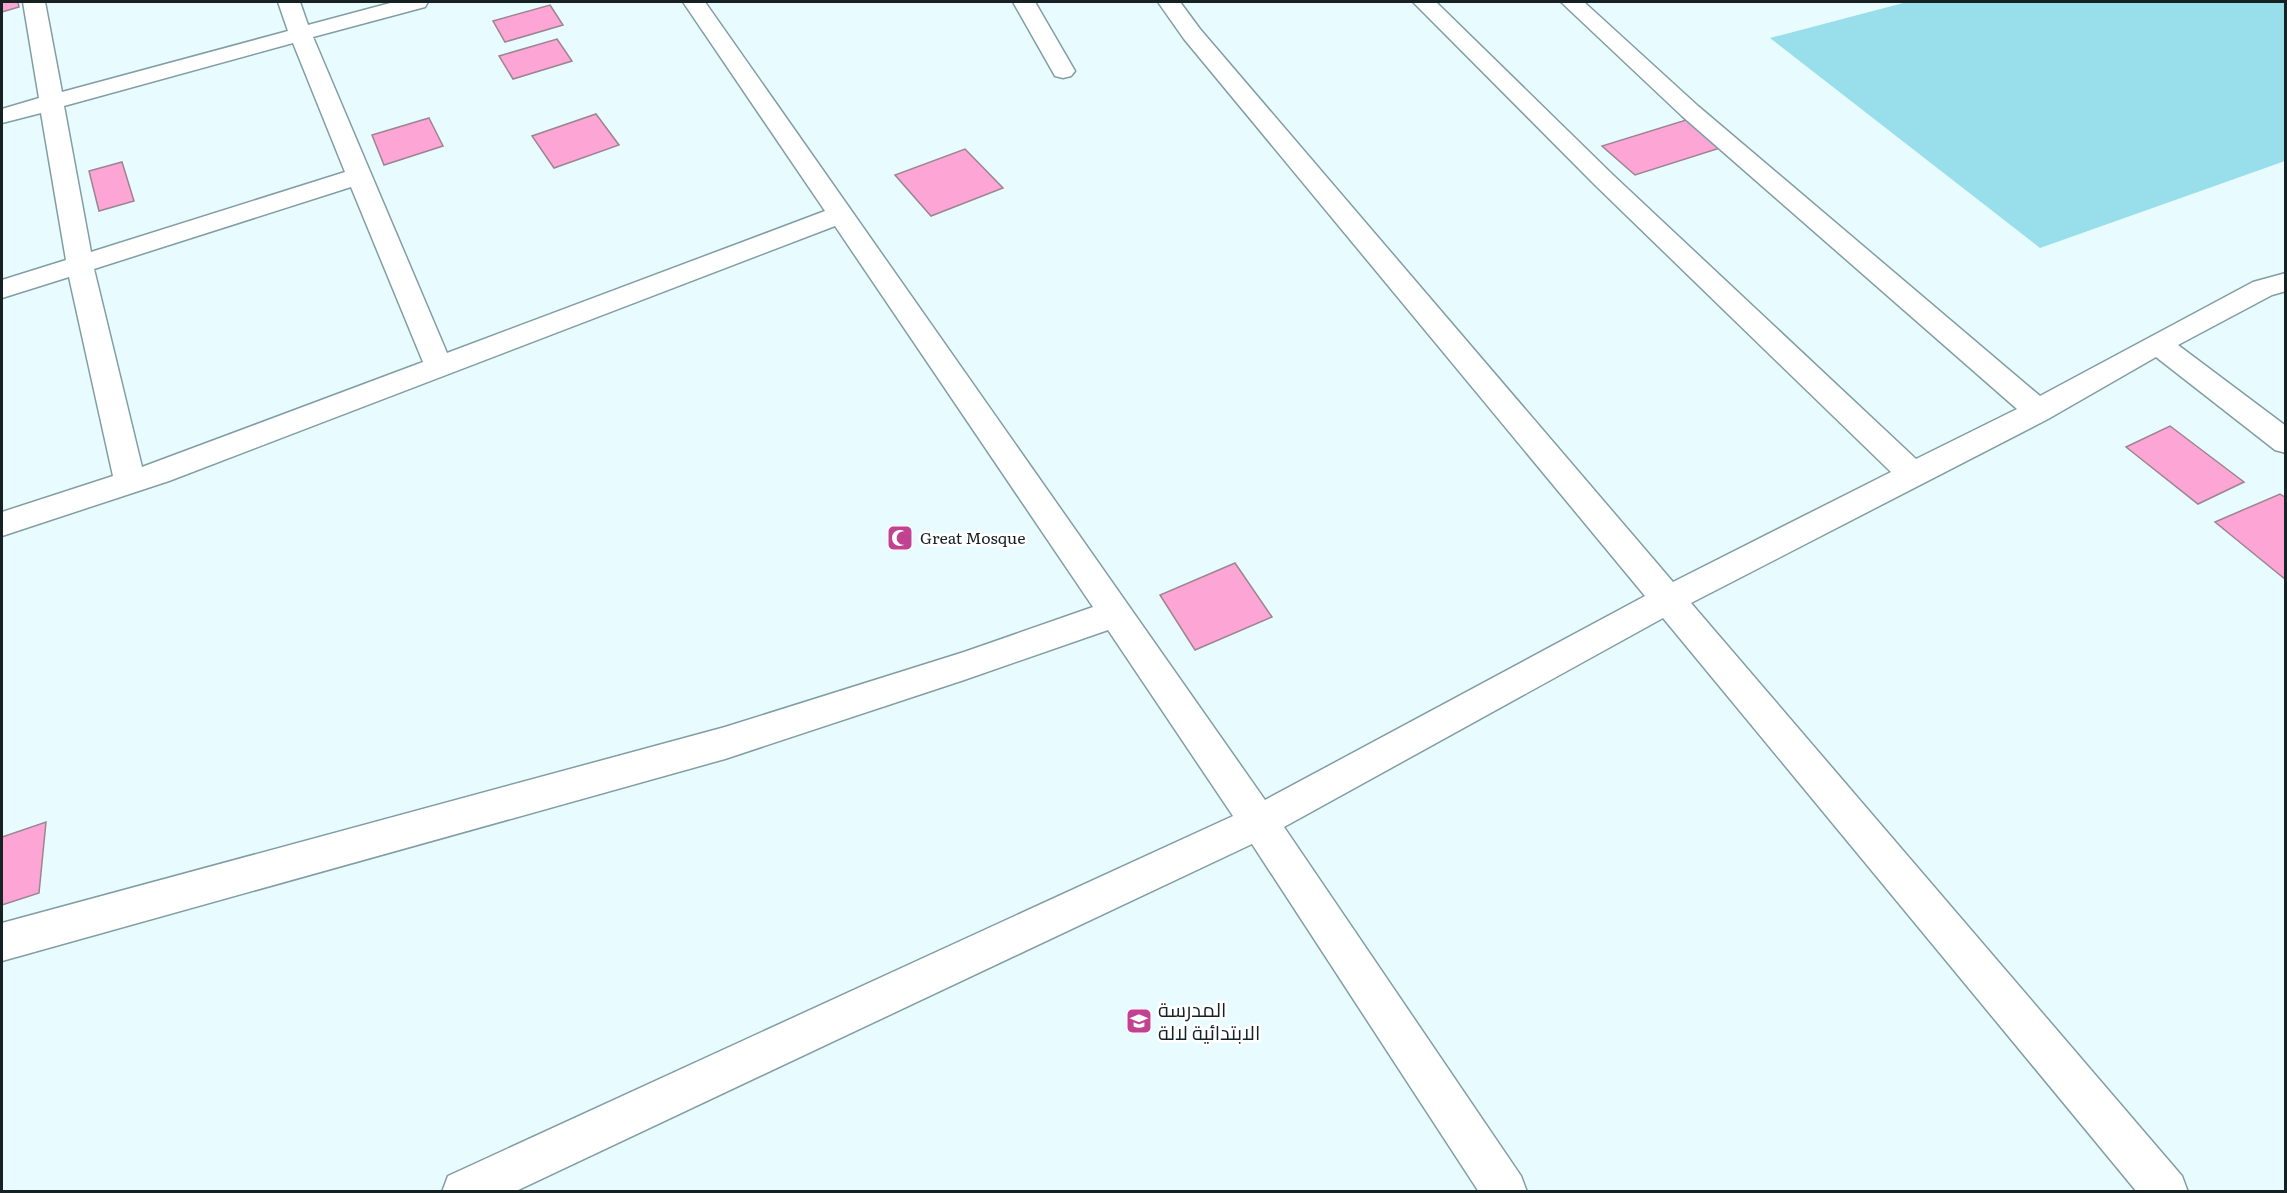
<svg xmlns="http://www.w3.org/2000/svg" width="2287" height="1193" viewBox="0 0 2287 1193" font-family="Literata,Cairo,serif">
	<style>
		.green { fill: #98dfeb }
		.building { fill: #fda6d5; stroke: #9c8490; stroke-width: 1.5 }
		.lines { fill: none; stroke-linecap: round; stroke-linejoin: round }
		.minor-casing { stroke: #819ea4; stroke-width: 3 }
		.minor { fill: #fff; fill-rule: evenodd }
		.labels { text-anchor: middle; stroke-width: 5; stroke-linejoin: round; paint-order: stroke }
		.poi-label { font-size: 16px; fill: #152123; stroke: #fff; text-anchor: start }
		.near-poi-label { font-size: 20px; fill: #152123; stroke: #fff; text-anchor: start }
	</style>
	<rect width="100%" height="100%" fill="#e8fbff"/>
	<path class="green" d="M1907,2H2285V161L2040,248L1770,38Z"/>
	<g class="building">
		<path d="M2,2H18L19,7L2,12Z"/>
		<path d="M550,5L563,25L505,42L493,21Z"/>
		<path d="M557,39L572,61L513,79L499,56Z"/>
		<path d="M596,114L619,145L554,168L532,136Z"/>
		<path d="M429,118L443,146L384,165L372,135Z"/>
		<path d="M1686,120L1720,148L1635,175L1602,146Z"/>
		<path d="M965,149L1003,188L931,216L895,175Z"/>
		<path d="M122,162L134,201L99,211L89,171Z"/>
		<path d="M2170,426L2244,482L2198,504L2126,447Z"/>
		<path d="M2280,494L2286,498V580L2215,522Z"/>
		<path d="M1235,563L1272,617L1195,650L1160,595Z"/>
		<path d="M46,822L39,893L2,905V837Z"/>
	</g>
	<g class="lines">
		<g class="minor-casing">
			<g id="minor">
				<path d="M23,2H45L62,92L288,31L278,2H300L308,25L394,2H428L425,7L313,37L447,353L825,211L683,2H705L1265,800L1645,596L1184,39L1158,2H1180L1200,29L1673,582L1891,472L1595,185L1413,2H1436L1613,175L1916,459L2017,409L1682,116L1561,2H1584L1698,106L2040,396L2253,282L2286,273V291L2272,295L2178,345L2286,426V453L2275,450L2156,357L2048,419L1691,603L2182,1176L2188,1192H2137L1663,618L1284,827L1521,1176L1527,1192H1479L1252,844L514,1192H442L448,1176L1233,816L1108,630L964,680L725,759L2,961V923L725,727L964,652L1093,607L835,226L169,481L2,536V512L113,476L69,277L2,298V280L66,260L41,113L2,123V109L39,98ZM293,43L345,172L91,252L64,106ZM351,187L423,362L142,467L94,269Z"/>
				<path d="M1013,2H1035L1075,71L1071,76L1063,78L1055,76Z"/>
			</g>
		</g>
		<use href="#minor" class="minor"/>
	</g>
	<defs>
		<g id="mosque-square" transform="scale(1.35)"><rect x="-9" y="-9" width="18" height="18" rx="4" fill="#c04290" stroke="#fff"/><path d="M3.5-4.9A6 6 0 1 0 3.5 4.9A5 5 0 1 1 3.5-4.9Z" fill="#fff"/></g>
		<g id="school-square" transform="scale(1.35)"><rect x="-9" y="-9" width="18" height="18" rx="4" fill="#c04290" stroke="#fff"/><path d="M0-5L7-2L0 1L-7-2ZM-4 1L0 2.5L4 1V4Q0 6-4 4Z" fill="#fff"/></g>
	</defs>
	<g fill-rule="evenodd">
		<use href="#mosque-square" x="900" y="538"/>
		<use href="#school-square" x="1139" y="1021"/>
	</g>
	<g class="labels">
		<g class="poi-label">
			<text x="920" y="544">Great Mosque</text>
		</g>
		<g class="near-poi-label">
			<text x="1158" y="1017">المدرسة<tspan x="1158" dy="23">الابتدائية لالة</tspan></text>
		</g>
	</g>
	<rect width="2287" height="1193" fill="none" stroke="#152123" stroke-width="6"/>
</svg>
